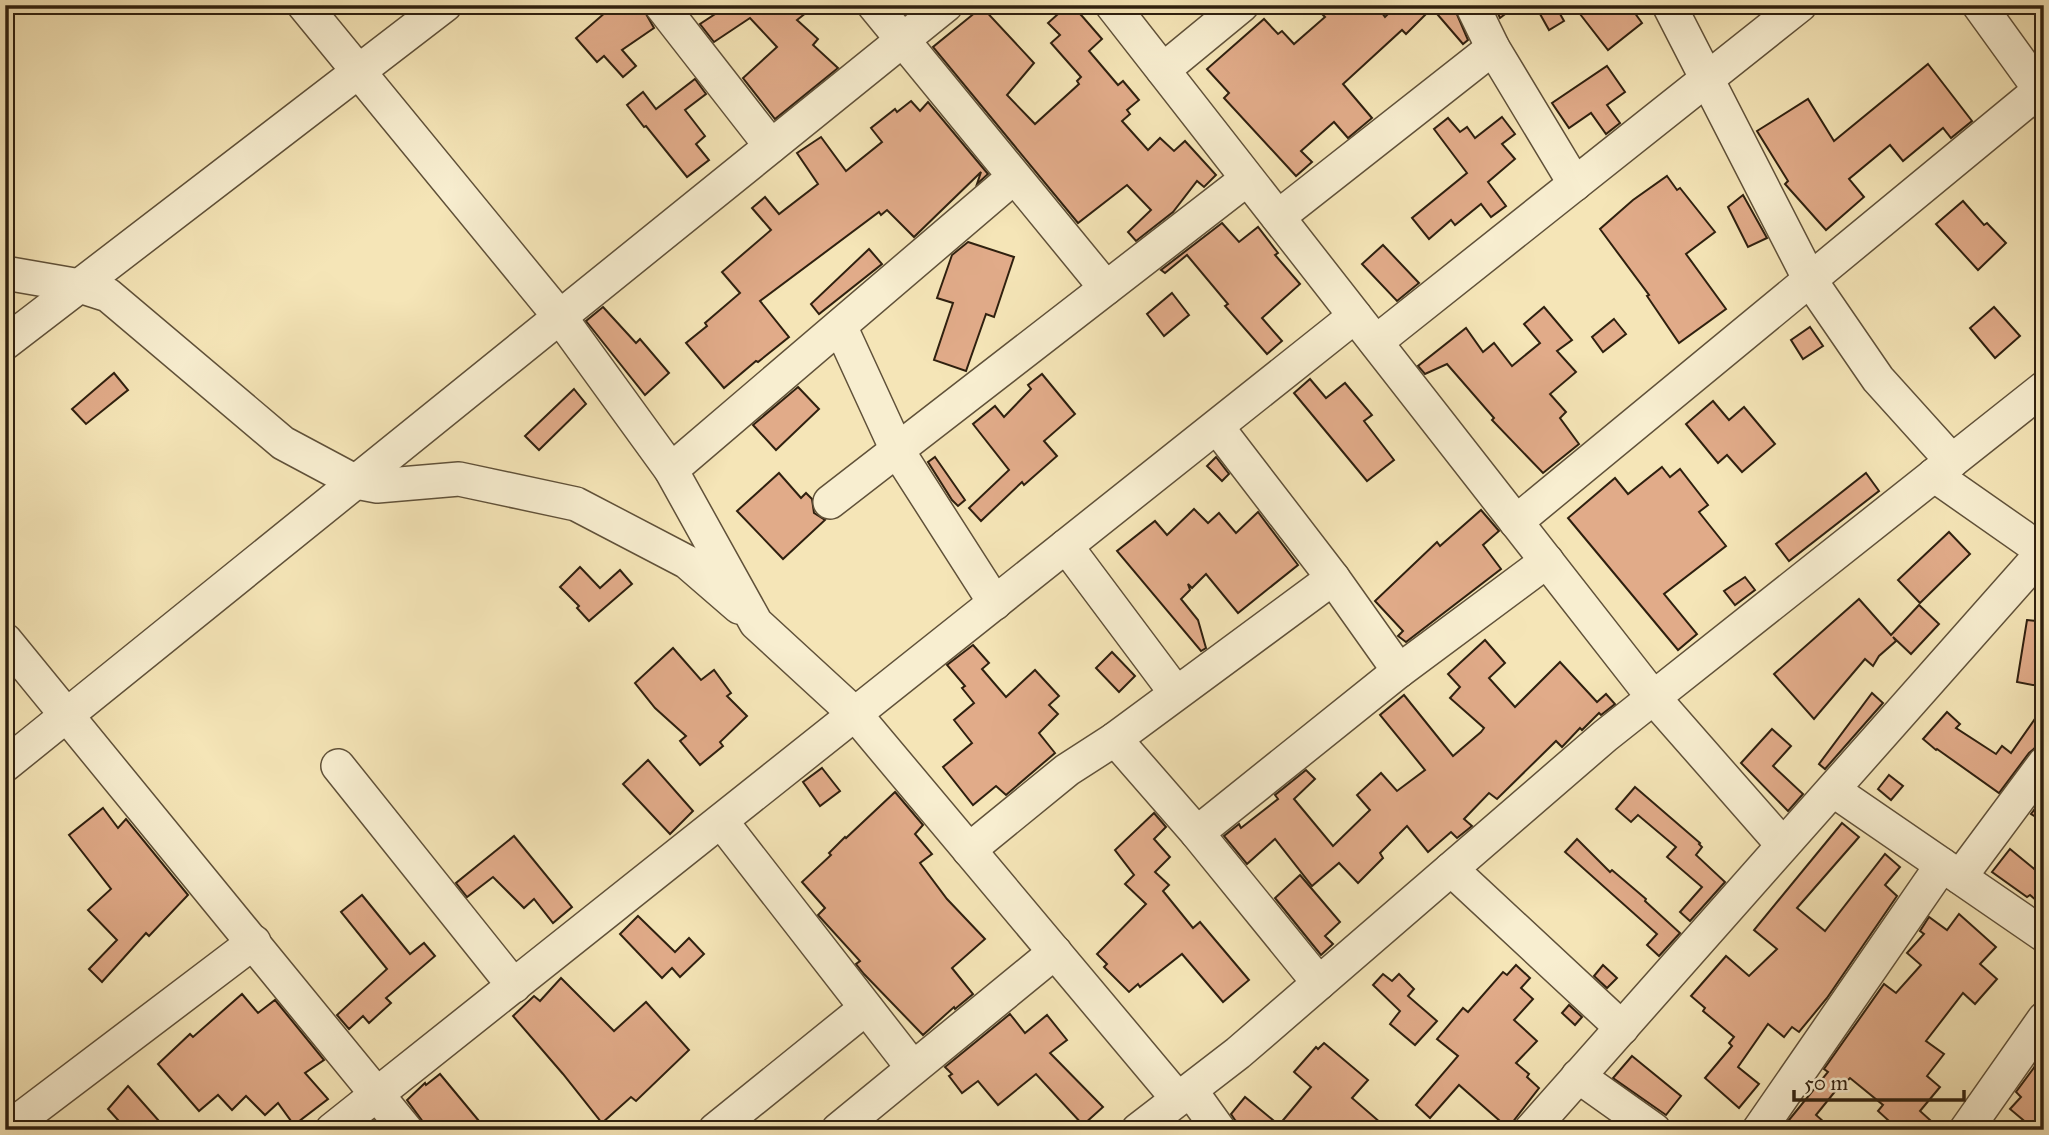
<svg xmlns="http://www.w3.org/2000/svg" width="2049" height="1135" viewBox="0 0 2049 1135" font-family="'IM FELL Great Primer',serif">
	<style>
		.building { fill: #e1ab89; stroke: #2f200f; stroke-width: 2 }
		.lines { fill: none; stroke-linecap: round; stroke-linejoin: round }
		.minor-casing { stroke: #605139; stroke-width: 36 }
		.minor { stroke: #f8eed0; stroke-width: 33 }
	</style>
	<rect width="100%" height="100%" fill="#f5e5b7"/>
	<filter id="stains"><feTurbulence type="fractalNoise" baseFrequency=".00286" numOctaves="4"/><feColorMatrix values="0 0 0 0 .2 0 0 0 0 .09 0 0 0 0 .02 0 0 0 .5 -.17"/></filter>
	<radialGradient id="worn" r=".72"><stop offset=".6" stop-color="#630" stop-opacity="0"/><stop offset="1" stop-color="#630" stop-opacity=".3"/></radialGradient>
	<g class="building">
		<path d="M614,5H641L654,28L622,50L636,66L623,77L604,56L597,62L576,38Z"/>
		<path d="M729,5H816L797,20L818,39L813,45L838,68L775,119L743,78L777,47L750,18L714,42L700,24Z"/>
		<path d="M1068,5H1071L1082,16L1102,39L1089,51L1118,85L1123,81L1139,100L1127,110L1130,114L1122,121L1148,150L1160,138L1174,151L1185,141L1216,175L1204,187L1197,181L1173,212L1136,241L1128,232L1151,210L1127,185L1078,223L933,47L982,7L1034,63L1007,95L1035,124L1079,84L1077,81L1081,77L1051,43L1060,35L1048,23Z"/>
		<path d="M1313,5H1376L1385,17L1397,5H1453L1468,40L1463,44L1432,8L1406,34L1402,30L1343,84L1372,118L1348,138L1334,122L1301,151L1312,162L1296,176L1224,98L1229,93L1207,69L1264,19L1278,34L1282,31L1294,44L1325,17Z"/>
		<path d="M1494,5H1517L1500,18Z"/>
		<path d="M1535,5H1555L1564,21L1549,30Z"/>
		<path d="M1591,5H1629L1642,23L1608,50L1580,14Z"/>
		<path d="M1928,64L1972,121L1951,138L1943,128L1903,161L1890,145L1849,179L1864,197L1826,230L1785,184L1788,181L1757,131L1808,99L1834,141Z"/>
		<path d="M1607,66L1625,92L1607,105L1620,123L1606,134L1591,113L1569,128L1552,103Z"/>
		<path d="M695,79L706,94L685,110L705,136L696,144L709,160L687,177L646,126L644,127L627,105L643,92L656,109Z"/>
		<path d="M911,101L920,111L928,102L988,174L977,184L981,172L914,237L887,210L881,215L879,212L760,301L789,337L758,362L756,361L724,388L686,343L707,326L705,323L740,293L722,272L771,230L752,208L765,197L779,214L818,184L797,153L821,137L846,171L882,142L871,128L895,109L897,112Z"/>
		<path d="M1502,117L1515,134L1502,144L1515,159L1488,182L1506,206L1491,217L1481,204L1455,225L1451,220L1429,239L1412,218L1467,173L1434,129L1448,118L1460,132L1467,127L1475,138Z"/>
		<path d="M1667,176L1677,190L1680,188L1715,232L1686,254L1726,309L1679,343L1647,296L1649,295L1600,229L1633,200Z"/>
		<path d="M1743,195L1767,238L1748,247L1728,207Z"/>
		<path d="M1963,201L1984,225L1987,223L2006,243L1978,270L1936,224Z"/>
		<path d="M1222,223L1239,242L1258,227L1278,253L1275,255L1300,284L1262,318L1282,341L1267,354L1225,306L1228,304L1187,255L1165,273L1161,270Z"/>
		<path d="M968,242L1014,257L994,317L986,314L966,371L934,360L953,303L937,298L952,255Z"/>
		<path d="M1383,245L1419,283L1397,301L1362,264Z"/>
		<path d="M869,249L882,264L819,314L811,304Z"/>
		<path d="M1172,293L1189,315L1164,336L1147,314Z"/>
		<path d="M603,307L636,343L640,339L669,373L645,395L586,321Z"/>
		<path d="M1544,307L1572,340L1557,351L1576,372L1550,394L1566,412L1560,418L1579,444L1543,473L1492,420L1494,418L1447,364L1425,374L1418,366L1466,328L1483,352L1494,343L1512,366L1540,343L1524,324Z"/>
		<path d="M1994,307L2020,336L1995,358L1970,328Z"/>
		<path d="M1614,319L1626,334L1603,352L1592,337Z"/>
		<path d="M1810,327L1823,346L1803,359L1791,340Z"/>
		<path d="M114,373L128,390L86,424L72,409Z"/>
		<path d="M1042,374L1075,414L1044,441L1057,456L1024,485L1022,482L981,521L969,508L1009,470L973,424L995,406L1004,417L1031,389L1028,385Z"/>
		<path d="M1310,379L1326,398L1345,383L1372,415L1364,421L1394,460L1367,481L1294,393Z"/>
		<path d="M798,387L819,409L776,450L753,425Z"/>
		<path d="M574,389L586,404L539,450L525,436Z"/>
		<path d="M1713,401L1729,420L1744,407L1775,444L1742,472L1727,455L1718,463L1686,424Z"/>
		<path d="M935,457L965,500L958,506L952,500L928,462Z"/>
		<path d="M1216,457L1229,474L1222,481L1207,466Z"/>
		<path d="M1662,467L1670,477L1680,469L1708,505L1699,512L1726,546L1664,594L1697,634L1678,650L1568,518L1615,478L1628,494Z"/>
		<path d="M779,473L801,498L806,493L812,499L814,513L825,520L783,559L737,511Z"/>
		<path d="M1866,473L1879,491L1789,561L1776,544Z"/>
		<path d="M1194,509L1208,523L1219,513L1236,533L1258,512L1298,565L1238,613L1206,574L1192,588L1188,584L1190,590L1181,599L1198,620L1206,648L1201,651L1117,551L1155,521L1167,535Z"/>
		<path d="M1481,510L1499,531L1483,545L1501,569L1406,642L1398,636L1403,631L1375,601L1437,542L1440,546Z"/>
		<path d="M1949,532L1970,554L1920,603L1898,580Z"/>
		<path d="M580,567L600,588L620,570L632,584L589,621L577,608L579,606L560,587Z"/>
		<path d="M1745,577L1755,590L1735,605L1724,591Z"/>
		<path d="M1859,599L1891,635L1919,605L1939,624L1911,654L1893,637L1896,641L1879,656L1873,666L1865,659L1814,719L1774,674Z"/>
		<path d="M2027,620L2044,622V687L2017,682Z"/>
		<path d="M1485,640L1505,663L1489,678L1515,707L1560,662L1597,702L1606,694L1615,704L1601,715L1599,713L1582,730L1580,728L1562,747L1556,741L1497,799L1489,793L1464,819L1472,826L1457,838L1451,832L1428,852L1407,826L1380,853L1383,858L1358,883L1339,863L1312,886L1275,839L1247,864L1224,836L1239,824L1241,828L1278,799L1275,795L1306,770L1315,779L1294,799L1333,846L1370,810L1357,795L1381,773L1397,791L1425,770L1380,715L1404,695L1453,756L1481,732L1484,728L1450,698L1460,687L1448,674Z"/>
		<path d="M973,645L989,663L982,669L1006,697L1035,670L1059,696L1049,705L1058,714L1039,733L1055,753L1006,795L996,786L973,805L943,767L972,743L954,720L974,703L962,688L965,686L947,665Z"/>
		<path d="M673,648L701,680L714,670L731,693L727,696L747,716L720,742L723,746L700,765L680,741L686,736L655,708L635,683Z"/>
		<path d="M1112,652L1135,676L1119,692L1096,668Z"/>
		<path d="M1872,693L1883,703L1825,769L1819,764Z"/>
		<path d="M2044,706V745L2036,747L2029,753L1999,793L1937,749L1936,750L1923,739L1947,712L1960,724L1956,728L1996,754L2002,746L2011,753Z"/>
		<path d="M1772,729L1791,746L1773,766L1803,794L1788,811L1741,763Z"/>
		<path d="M648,760L693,811L670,834L623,784Z"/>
		<path d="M822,768L840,791L820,806L803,782Z"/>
		<path d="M1889,775L1903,786L1891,800L1878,789Z"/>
		<path d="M1635,787L1700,843L1699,844L1702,847L1696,855L1725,882L1690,921L1680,912L1702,887L1667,857L1676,847L1638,815L1631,822L1616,809Z"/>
		<path d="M895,792L923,825L915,834L932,854L920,863L947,899L985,939L952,968L973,994L955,1009L954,1007L923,1035L864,974L856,964L860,961L818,915L825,908L802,882L831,855L829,853L845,837L846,838Z"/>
		<path d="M2044,797V822L2031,814Z"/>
		<path d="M103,808L118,828L126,819L188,895L149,936L146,933L102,982L89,969L117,940L88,910L111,889L69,835Z"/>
		<path d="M1154,813L1166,827L1154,839L1170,857L1155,872L1169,885L1163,891L1193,928L1200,922L1249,980L1223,1002L1182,954L1140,987L1138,984L1129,992L1104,967L1107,964L1097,954L1146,904L1125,884L1134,875L1115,850Z"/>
		<path d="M1842,823L1859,837L1797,908L1825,931L1885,854L1900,867L1885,885L1897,896L1827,998L1799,1032L1792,1027L1784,1037L1768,1024L1738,1067L1759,1084L1739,1108L1705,1078L1732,1046L1729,1043L1734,1037L1703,1011L1705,1008L1691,996L1726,956L1749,976L1777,949L1754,930Z"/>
		<path d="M514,836L572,907L553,923L534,899L524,908L493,877L467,897L456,883Z"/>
		<path d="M1577,839L1610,872L1612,870L1646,899L1645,901L1680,933L1659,956L1647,945L1657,934L1565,852Z"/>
		<path d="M2010,849L2044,877V907L2030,895L2027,897L1992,872Z"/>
		<path d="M1300,875L1340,922L1325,936L1333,944L1321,955L1275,898Z"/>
		<path d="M362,895L410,954L424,943L435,956L386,998L391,1003L369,1023L363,1016L349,1029L337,1015L387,969L341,912Z"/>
		<path d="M1959,914L1996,947L1980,964L1997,979L1975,1004L1963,993L1926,1041L1944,1054L1927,1076L1940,1087L1920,1111L1941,1130H1879L1888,1120L1878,1111L1883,1105L1850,1078L1843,1085L1841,1084L1816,1115L1833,1130H1800L1789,1120L1828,1072L1824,1069L1884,984L1896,993L1921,965L1907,953L1924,934L1920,931L1929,917L1947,930Z"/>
		<path d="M638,916L675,952L689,938L704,954L680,977L672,968L662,978L620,934Z"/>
		<path d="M1516,965L1530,978L1521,988L1533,999L1514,1020L1537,1041L1516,1063L1529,1074L1527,1077L1539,1088L1508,1128L1459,1085L1430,1118L1416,1105L1458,1056L1437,1039L1463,1008L1468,1012L1503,972L1507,975Z"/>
		<path d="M1603,965L1617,978L1607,988L1594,976Z"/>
		<path d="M1383,974L1392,981L1399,974L1414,989L1408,996L1437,1021L1415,1045L1390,1024L1400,1011L1373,985Z"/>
		<path d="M561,978L614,1031L646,1002L689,1050L636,1101L631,1097L602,1123L563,1074L513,1016L534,996L540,1001Z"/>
		<path d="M242,994L258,1013L275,1000L324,1060L305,1073L328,1099L294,1125L278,1103L265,1115L246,1096L232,1110L218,1095L199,1111L158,1064L190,1034L193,1037Z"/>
		<path d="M1569,1005L1582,1017L1575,1025L1562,1013Z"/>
		<path d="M1010,1014L1025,1033L1047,1015L1067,1040L1050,1053L1103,1107L1083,1125L1036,1074L998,1105L978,1081L962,1093L949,1076L952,1074L945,1067Z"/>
		<path d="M1324,1043L1368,1080L1352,1098L1389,1130H1247L1235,1120L1231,1114L1245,1097L1279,1125L1311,1087L1294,1072L1316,1047L1318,1049Z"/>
		<path d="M2044,1054V1130H2035L2010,1109L2021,1097L2016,1092Z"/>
		<path d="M1632,1056L1681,1096L1666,1115L1613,1078Z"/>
		<path d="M440,1074L479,1121L469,1130H429L407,1100L425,1083L426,1085Z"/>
		<path d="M128,1086L167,1130H127L108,1109Z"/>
	</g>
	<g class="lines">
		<g class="minor-casing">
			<g id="minor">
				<path d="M304,5L560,317L671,470L756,623L855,714L1178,1099"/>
				<path d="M661,5L771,146"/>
				<path d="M874,5L1106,288"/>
				<path d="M1112,5L1653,697L1783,845"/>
				<path d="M1472,5L1493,48L1575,184"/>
				<path d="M1669,5L1810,280L1878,379L1952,461"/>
				<path d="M1979,5L2044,95"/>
				<path d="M1163,70L1242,5"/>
				<path d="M1278,217L1493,48"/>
				<path d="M5,273L80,286L108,295L283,443L356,482L377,486L459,479L576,504L687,562L739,607"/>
				<path d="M840,326L897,450L995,603"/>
				<path d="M1376,342L1800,5"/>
				<path d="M5,343L445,5"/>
				<path d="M1217,427L1333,578L1399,671"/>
				<path d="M671,470L1014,177"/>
				<path d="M1934,475L2044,552"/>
				<path d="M830,502L1247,179"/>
				<path d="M1516,522L2040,90"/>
				<path d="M1066,546L1176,693"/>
				<path d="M5,640L406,1130"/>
				<path d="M1115,739L1333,578"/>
				<path d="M5,765L946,5"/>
				<path d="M338,766L514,986"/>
				<path d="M1833,790L2044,935"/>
				<path d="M721,821L913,1068"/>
				<path d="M1197,833L1399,671L1547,561"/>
				<path d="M969,850L1067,770L1115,739L1197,833L1319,983"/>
				<path d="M1451,869L1622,1028"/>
				<path d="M1960,877L2044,764"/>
				<path d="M1578,1076L1654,1130"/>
				<path d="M1191,1091L1219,1130"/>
				<path d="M6,1130L254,942"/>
				<path d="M332,1130L1355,316"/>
				<path d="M715,1130L866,1008"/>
				<path d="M838,1130L1055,952"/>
				<path d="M1138,1130L1238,1053L1605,736L2044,388"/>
				<path d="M1531,1130L2044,551"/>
				<path d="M1759,1130L1942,865"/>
				<path d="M1966,1130L2044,1019"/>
			</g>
		</g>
		<use href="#minor" class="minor"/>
	</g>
	<rect width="2049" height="1135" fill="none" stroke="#f5e5b7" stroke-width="28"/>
	<rect x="7" y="7" width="2035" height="1121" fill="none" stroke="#2f200f" stroke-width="3.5"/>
	<rect x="14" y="14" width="2021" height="1107" fill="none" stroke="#2f200f" stroke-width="2"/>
	<path d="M1794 1090v10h170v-10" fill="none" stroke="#2f200f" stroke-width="3.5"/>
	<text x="1804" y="1090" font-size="21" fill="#2f200f" stroke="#f8eed0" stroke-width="5" paint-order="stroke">50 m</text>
	<rect width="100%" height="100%" filter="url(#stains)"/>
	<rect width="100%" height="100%" fill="url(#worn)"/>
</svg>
